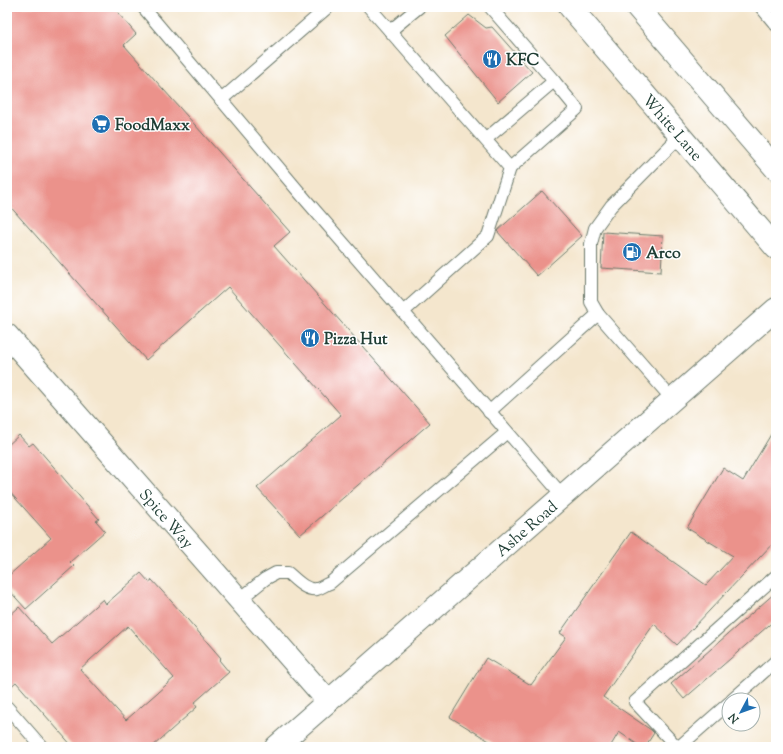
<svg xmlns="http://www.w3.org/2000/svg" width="783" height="754" viewBox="0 0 783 754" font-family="'Sorts Mill Goudy',serif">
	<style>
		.building { fill: #eb928b; fill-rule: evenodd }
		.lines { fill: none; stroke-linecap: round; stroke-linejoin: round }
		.service-casing { stroke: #6a786a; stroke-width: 14 }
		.minor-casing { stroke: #6a786a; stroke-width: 24 }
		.tertiary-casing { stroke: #6a786a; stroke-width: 24 }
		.secondary-casing { stroke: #6a786a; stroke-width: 24 }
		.service { stroke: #fff; stroke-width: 12 }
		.minor { stroke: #fff; stroke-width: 22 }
		.tertiary { stroke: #fff; stroke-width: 22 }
		.secondary { stroke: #fff; stroke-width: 22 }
		.labels { text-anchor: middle; stroke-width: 3; stroke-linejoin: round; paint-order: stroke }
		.poi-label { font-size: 16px; font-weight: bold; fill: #1f3d34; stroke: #fff; text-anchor: start }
		.street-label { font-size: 16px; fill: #1f3d34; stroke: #fff }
	</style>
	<rect width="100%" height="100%" fill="#fff"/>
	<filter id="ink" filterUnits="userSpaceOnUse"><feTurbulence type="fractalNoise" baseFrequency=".025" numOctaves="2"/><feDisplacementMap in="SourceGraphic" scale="8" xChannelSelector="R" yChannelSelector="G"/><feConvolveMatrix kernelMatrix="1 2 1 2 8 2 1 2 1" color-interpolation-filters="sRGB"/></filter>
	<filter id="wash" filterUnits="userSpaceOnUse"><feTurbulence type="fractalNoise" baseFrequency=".012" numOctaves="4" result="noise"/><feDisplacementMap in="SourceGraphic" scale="16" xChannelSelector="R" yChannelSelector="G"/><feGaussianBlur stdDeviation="0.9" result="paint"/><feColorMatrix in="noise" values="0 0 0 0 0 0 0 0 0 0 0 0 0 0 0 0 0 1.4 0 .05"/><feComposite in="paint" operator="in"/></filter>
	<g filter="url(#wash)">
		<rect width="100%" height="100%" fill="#f4e6cd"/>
		<g id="blocks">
			<g class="building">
				<path d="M7,7H113L136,34L124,45L290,232L274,246L430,423L300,535L257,488L341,415L228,287L146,360L7,203Z"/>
				<path d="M469,15L486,28L492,27L532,72L498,102L445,36Z"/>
				<path d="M542,191L582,236L537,276L497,231Z"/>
				<path d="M603,232L663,236L661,272L601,268Z"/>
				<path d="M776,426V540L677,645L654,624L603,697L651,730L654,733L645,747H641L619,732L610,747H499L450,717L486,658L531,685L566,637L560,633L631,532L706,585L733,556L687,528L723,468L743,481Z"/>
				<path d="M19,435L29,446L33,443L99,519L96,521L105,531L70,562L74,566L26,609L7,588V577L51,538L7,489V446Z"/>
				<path d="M141,573L149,582L152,580L181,612L221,658L219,660L229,672L194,703L197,707L152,747H73L16,682L7,690V618L19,607L52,644L103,599L106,604ZM128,626L174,678L126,720L80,669Z"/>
				<path d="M776,592V619L684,699L671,684Z"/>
			</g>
		</g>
	</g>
	<g filter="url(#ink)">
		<use href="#blocks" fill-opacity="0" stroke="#6a786a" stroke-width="1"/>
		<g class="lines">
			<g class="service-casing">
				<g id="service">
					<path d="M143,7L305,199L563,496"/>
					<path d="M369,7L510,168L488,236L403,312"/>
					<path d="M761,7L776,25"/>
					<path d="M390,31L419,7"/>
					<path d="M221,100L328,7"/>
					<path d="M486,139L554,81L490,7"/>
					<path d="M510,168L577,109L554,81"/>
					<path d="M673,400L598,314L591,302V244L595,228L611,206L680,136"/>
					<path d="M489,412L598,314"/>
					<path d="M239,600L265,579L276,573H288C296,580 306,591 317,589C321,588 326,584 330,583L507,432"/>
					<path d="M732,700L776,661"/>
					<path d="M7,707L42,747"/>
					<path d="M677,747L635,702L776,576"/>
					<path d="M679,747L729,703"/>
				</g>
			</g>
			<g class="minor-casing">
				<path id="minor" d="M7,335L328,701"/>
			</g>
			<g class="tertiary-casing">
				<path id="tertiary" d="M276,747L776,309"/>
			</g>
			<g class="secondary-casing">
				<g id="secondary">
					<path d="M570,7L776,248"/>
					<path d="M637,7L776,169"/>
				</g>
			</g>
			<use href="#service" class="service"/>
			<use href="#minor" class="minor"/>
			<use href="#tertiary" class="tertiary"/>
			<use href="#secondary" class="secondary"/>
		</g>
	</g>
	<defs>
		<g id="restaurant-disc" transform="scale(1)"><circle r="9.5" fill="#1f6fb2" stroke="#fff"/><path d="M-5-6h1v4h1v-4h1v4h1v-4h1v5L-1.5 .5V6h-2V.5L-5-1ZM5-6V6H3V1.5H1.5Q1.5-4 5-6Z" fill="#fff"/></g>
		<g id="supermarket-disc" transform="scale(1)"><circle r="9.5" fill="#1f6fb2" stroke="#fff"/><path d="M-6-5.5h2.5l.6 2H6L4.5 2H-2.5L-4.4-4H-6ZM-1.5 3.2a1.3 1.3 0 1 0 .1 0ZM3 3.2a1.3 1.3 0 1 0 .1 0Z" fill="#fff"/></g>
		<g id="fuel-disc" transform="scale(1)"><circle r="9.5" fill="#1f6fb2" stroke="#fff"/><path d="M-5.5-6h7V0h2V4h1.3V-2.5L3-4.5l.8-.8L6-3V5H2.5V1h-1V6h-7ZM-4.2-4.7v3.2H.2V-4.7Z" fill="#fff"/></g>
	</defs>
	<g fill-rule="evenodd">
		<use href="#restaurant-disc" x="492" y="59"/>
		<use href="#supermarket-disc" x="101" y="124"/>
		<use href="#fuel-disc" x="632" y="252"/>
		<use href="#restaurant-disc" x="310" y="338"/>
	</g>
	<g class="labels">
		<g class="poi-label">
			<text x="506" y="65">KFC</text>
			<text x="115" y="130">FoodMaxx</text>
			<text x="646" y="258">Arco</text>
			<text x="324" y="344">Pizza Hut</text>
		</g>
		<g class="street-label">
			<text transform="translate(673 127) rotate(49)" y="6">White Lane</text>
			<text transform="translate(167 518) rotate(49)" y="6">Spice Way</text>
			<text transform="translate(526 528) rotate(-41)" y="6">Ashe Road</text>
		</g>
	</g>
	<rect width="783" height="754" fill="none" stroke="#fff" stroke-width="24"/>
	<g transform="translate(741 712) rotate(229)"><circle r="19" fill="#ffffff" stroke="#a5b1ae"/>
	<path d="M0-3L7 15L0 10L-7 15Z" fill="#1f6fb2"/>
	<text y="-6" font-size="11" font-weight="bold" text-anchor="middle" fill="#1f3d34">N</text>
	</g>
</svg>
